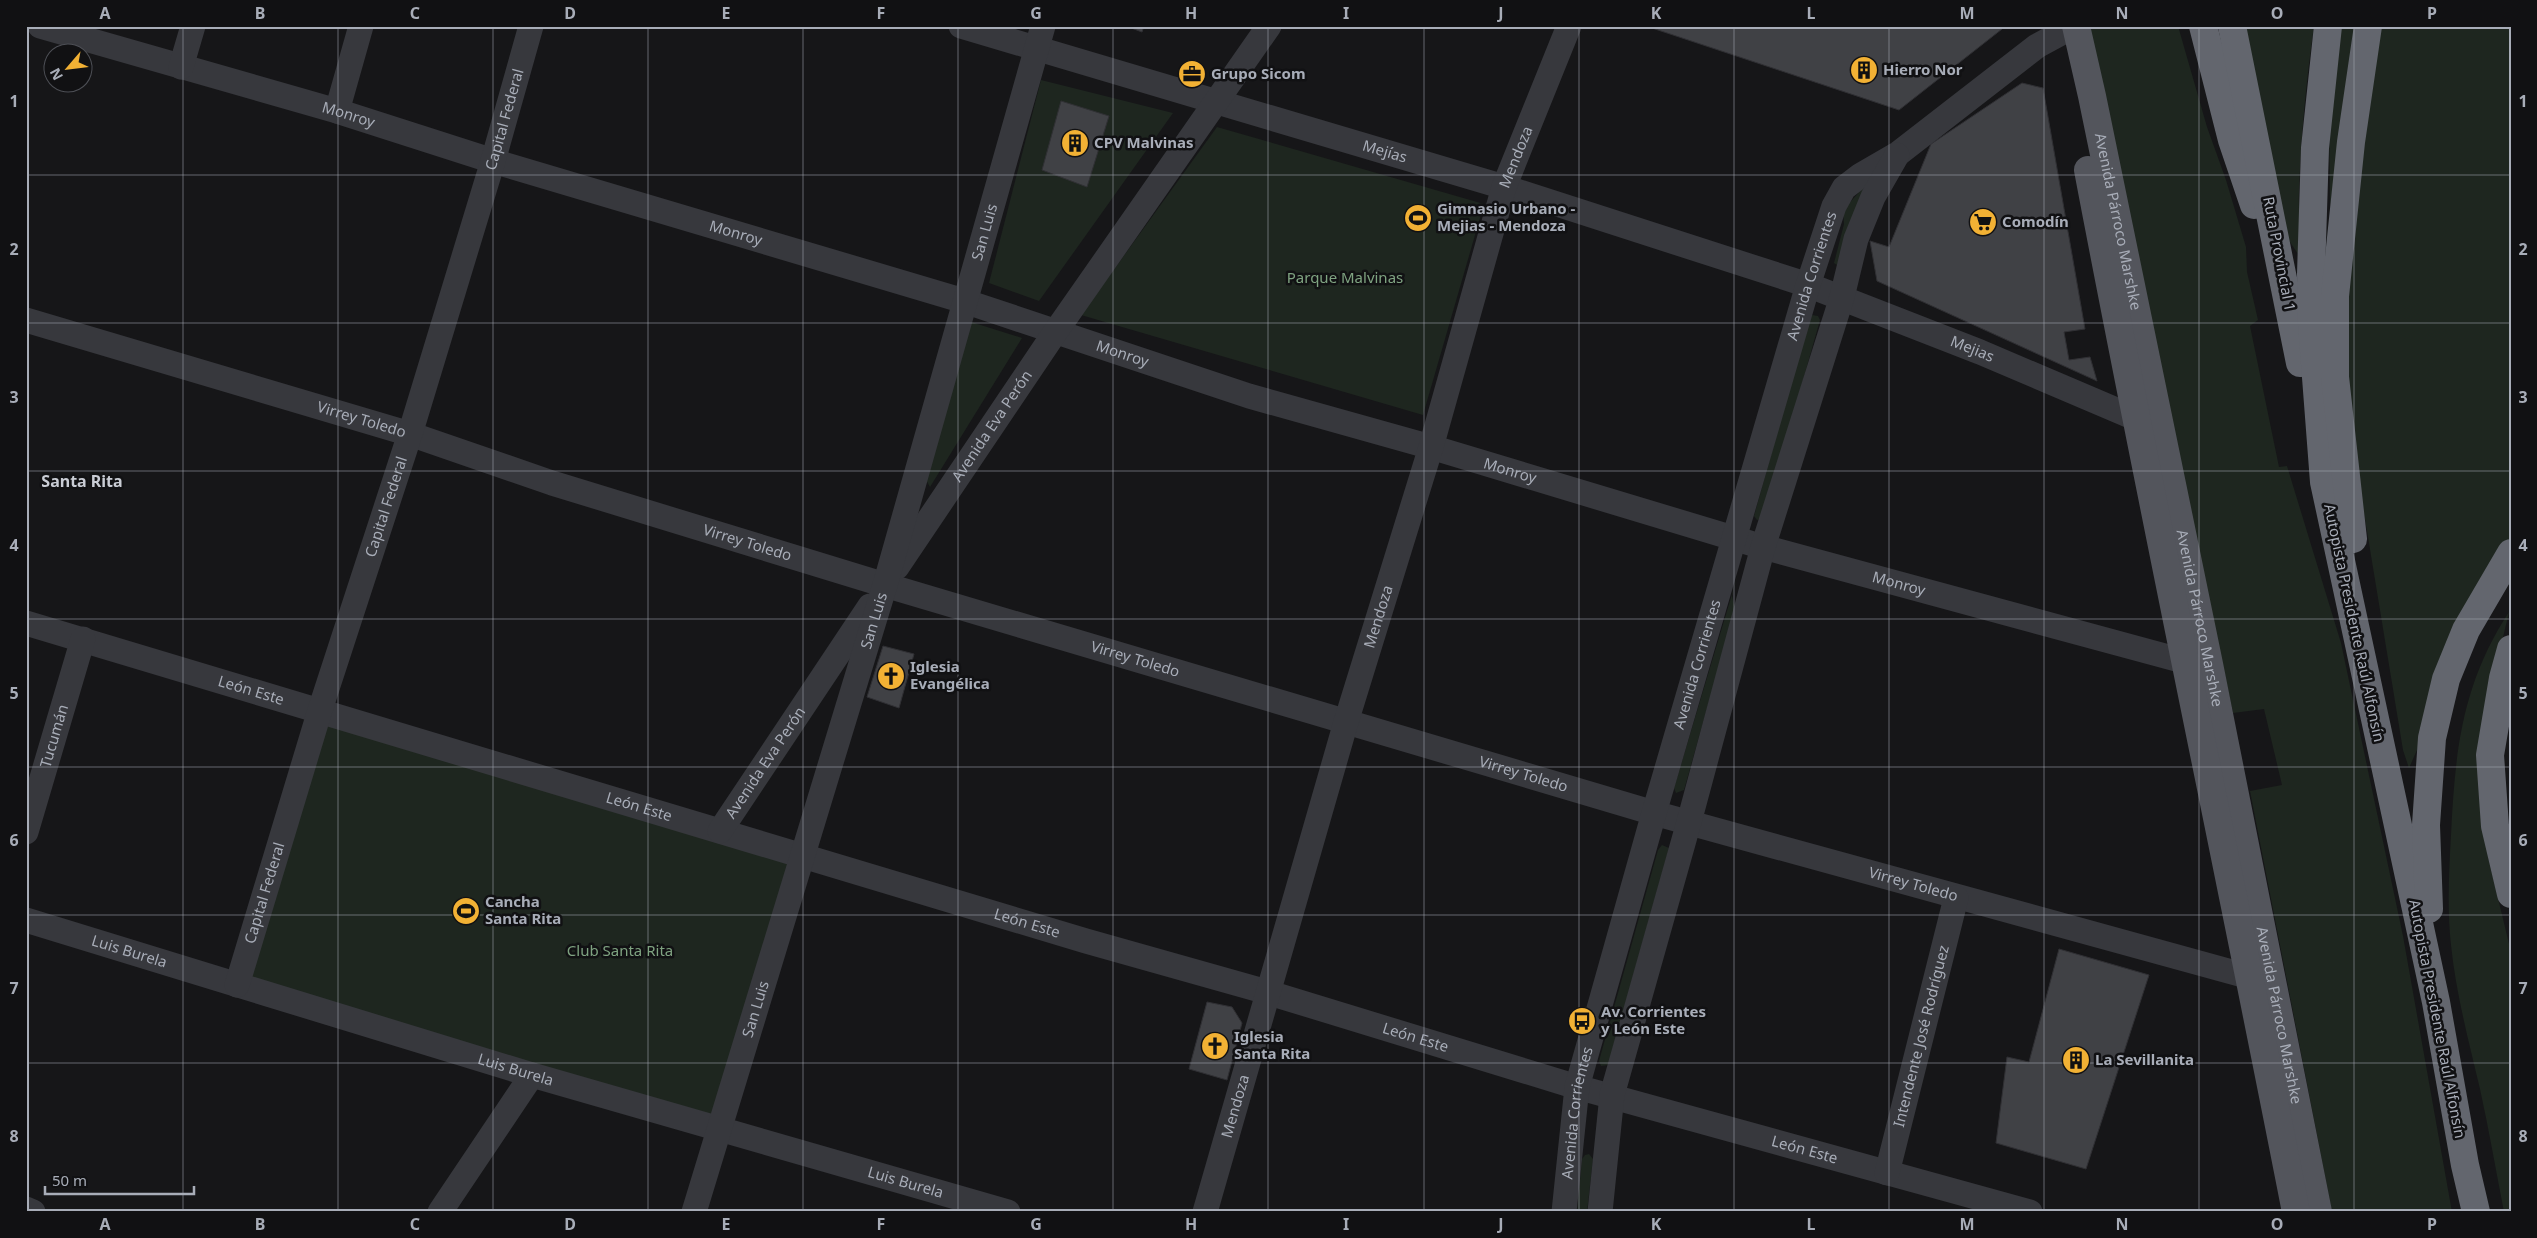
<svg xmlns="http://www.w3.org/2000/svg" width="2537" height="1238" viewBox="0 0 2537 1238" font-family="'Noto Sans',sans-serif">
	<style>
		.green { fill: #1e261f }
		.building { fill: #404145; stroke: #303034 }
		.lines { fill: none; stroke-linecap: round; stroke-linejoin: round }
		.minor { stroke: #37383d; stroke-width: 25 }
		.major { stroke: #53555c; stroke-width: 28 }
		.highway { stroke: #63666e; stroke-width: 28 }
		.grid { fill: none; stroke: #a8adb8; stroke-width: 1; stroke-opacity: 0.55 }
		.labels { text-anchor: middle; stroke-width: 5; stroke-linejoin: round; paint-order: stroke }
		.poi-label { font-size: 15px; font-weight: bold; fill: #a8adb8; stroke: #111113; text-anchor: start }
		.street-label { font-size: 15px; fill: #a8adb8; stroke: #111113 }
		.park-label { font-size: 15px; fill: #7fa381; stroke: #111113 }
		.neighbourhood-label { font-size: 16px; font-weight: bold; fill: #c9ccd4; stroke: #111113 }
		.neatline { fill: none; stroke: #a8adb8; stroke-width: 2 }
		.grid-label { font-size: 16px; text-anchor: middle; font-weight: bold; fill: #a8adb8 }
	</style>
	<rect width="100%" height="100%" fill="#161618"/>
	<g class="green">
		<path d="M2093,26H2178L2207,127L2226,180L2246,247L2247,272L2258,320L2250,326L2279,467L2287,466L2341,643L2403,936L2452,1212H2332L2250,791L2282,785L2264,709L2233,713L2089,34Z"/>
		<path d="M2244,26H2314C2306,81 2301,137 2299,192C2298,213 2302,233 2298,254L2288,239Z"/>
		<path d="M2341,26H2355L2330,207L2329,112Z"/>
		<path d="M2380,26H2511V540L2409,768L2403,750L2355,458L2347,382L2348,245Z"/>
		<path d="M1041,80L1173,113L1039,301L989,283Z"/>
		<path d="M1217,127L1484,204L1423,415L1081,315Z"/>
		<path d="M1863,188L1864,191L1837,265L1834,263L1844,224L1843,210Z"/>
		<path d="M1812,315L1818,316L1820,320L1764,518L1757,520L1754,516L1809,318Z"/>
		<path d="M968,321L1022,338L930,487L926,480Z"/>
		<path d="M1739,571L1732,596L1735,609L1684,790L1676,793L1674,788Z"/>
		<path d="M2509,612L2499,654L2488,857L2511,952V1212H2504C2496,1171 2489,1130 2480,1089C2469,1042 2456,994 2451,945C2447,909 2449,871 2451,835C2455,751 2462,684 2509,612Z"/>
		<path d="M318,721L790,863L713,1119L249,978Z"/>
		<path d="M1662,845L1669,848L1608,1065L1601,1066L1599,1061L1658,850Z"/>
		<path d="M1589,1154L1593,1159L1587,1212H1577L1582,1159L1585,1155Z"/>
	</g>
	<g class="building">
		<path d="M1126,26H1144L1142,32Z"/>
		<path d="M1646,26H1995L2002,29L1899,110Z"/>
		<path d="M2022,83L2043,88L2085,329L2064,332L2069,360L2090,357L2097,381L1877,281L1870,241L1889,247L1931,144Z"/>
		<path d="M1061,101L1109,116L1087,187L1042,170Z"/>
		<path d="M883,646L914,654L899,708L867,697Z"/>
		<path d="M2059,949L2149,975L2086,1169L1996,1143L2007,1057L2029,1062Z"/>
		<path d="M1207,1002L1232,1007L1242,1023L1227,1080L1189,1069Z"/>
	</g>
	<g class="lines">
		<g class="minor">
			<path id="s1" d="M40,26L337,111L493,161L964,301L1249,396L1431,447L1763,547L2187,662L2205,664"/>
			<path id="s2" d="M961,26L1504,187L1808,285L1980,352L2135,418"/>
			<path d="M181,67L193,26"/>
			<path d="M337,111L361,26"/>
			<path id="s3" d="M26,320L410,434L552,483L885,585L1654,813L2250,977"/>
			<path id="s4" d="M897,567L1056,331L1269,26"/>
			<path id="s5" d="M26,623L1086,941L1260,990L1577,1087L2030,1212"/>
			<path id="s6" d="M720,831L870,606"/>
			<path id="s7" d="M26,832L83,639"/>
			<path id="s8" d="M26,920L532,1075L1008,1212"/>
			<path id="s9" d="M237,985L320,710L410,434L493,161L531,26"/>
			<path id="s10" d="M1887,1173L1956,898"/>
			<path d="M26,1209L33,1212"/>
			<path d="M440,1212L532,1075"/>
			<path id="s11" d="M694,1212L885,585L1043,26"/>
			<path id="s12" d="M1205,1212L1346,722L1431,447L1504,187L1569,26"/>
			<path id="s13" d="M1564,1212L1577,1087L1654,813L1808,285L1834,206L1844,188L1861,175L1899,153L2037,46L2074,26"/>
			<path d="M1600,1212L1612,1095L1689,822L1763,547L1842,297L1856,239L1873,197L1897,155"/>
		</g>
		<g class="major">
			<path id="s14" d="M2076,26L2092,96L2209,664L2318,1212"/>
			<path d="M2088,170C2154,518 2228,864 2296,1212"/>
		</g>
		<g class="highway">
			<path d="M2203,26L2232,140L2254,205"/>
			<path d="M2232,26L2300,363"/>
			<path d="M2328,26L2315,148L2311,274L2312,325L2324,482L2436,1002L2465,1165L2476,1212"/>
			<path d="M2353,539L2335,377V296L2351,142L2368,26"/>
			<path d="M2511,649L2503,678L2490,755L2495,826L2511,894"/>
			<path d="M2429,909L2426,825L2432,738L2446,679L2466,630L2511,553"/>
		</g>
	</g>
	<path class="grid" d="M183,26V1212M338,26V1212M493,26V1212M648,26V1212M803,26V1212M958,26V1212M1113,26V1212M1268,26V1212M1424,26V1212M1579,26V1212M1734,26V1212M1889,26V1212M2044,26V1212M2199,26V1212M2354,26V1212M26,175H2511M26,323H2511M26,471H2511M26,619H2511M26,767H2511M26,915H2511M26,1063H2511"/>
	<defs>
		<g id="building-disc" transform="scale(1.4375)"><circle r="9.5" fill="#f2b134" stroke="#111113"/><path d="M-4-6H4V6H1V3H-1V6H-4ZM-2.5-4.3h1.7v1.8h-1.7ZM.8-4.3h1.7v1.8H.8ZM-2.5-1h1.7V.8h-1.7ZM.8-1h1.7V.8H.8Z" fill="#111"/></g>
		<g id="office-disc" transform="scale(1.4375)"><circle r="9.5" fill="#f2b134" stroke="#111113"/><path d="M-6-3h4V-5.5h4V-3h4V5H-6ZM-1-4.5V-3h2v-1.5ZM-6 0V1H6V0Z" fill="#111"/></g>
		<g id="stadium-disc" transform="scale(1.4375)"><circle r="9.5" fill="#f2b134" stroke="#111113"/><path d="M0-5a6.5 5 0 1 0 0 10a6.5 5 0 1 0 0-10ZM-3.5-1.8h7v3.6h-7Z" fill="#111"/></g>
		<g id="supermarket-disc" transform="scale(1.4375)"><circle r="9.5" fill="#f2b134" stroke="#111113"/><path d="M-6-5.5h2.5l.6 2H6L4.5 2H-2.5L-4.4-4H-6ZM-1.5 3.2a1.3 1.3 0 1 0 .1 0ZM3 3.2a1.3 1.3 0 1 0 .1 0Z" fill="#111"/></g>
		<g id="church-disc" transform="scale(1.4375)"><circle r="9.5" fill="#f2b134" stroke="#111113"/><path d="M-1.2-6h2.4v3.5h3.3v2.4h-3.3V6h-2.4V-.1h-3.3v-2.4h3.3Z" fill="#111"/></g>
		<g id="bus-disc" transform="scale(1.4375)"><circle r="9.5" fill="#f2b134" stroke="#111113"/><path d="M-5-6H5V4H4V6H2V4H-2V6H-4V4H-5ZM-3.5-4V0h7V-4ZM-3.5 1.2v1.5H-2V1.2ZM2 1.2v1.5H3.5V1.2Z" fill="#111"/></g>
	</defs>
	<g fill-rule="evenodd">
		<use href="#building-disc" x="1864" y="70"/>
		<use href="#office-disc" x="1192" y="74"/>
		<use href="#building-disc" x="1075" y="143"/>
		<use href="#stadium-disc" x="1418" y="218"/>
		<use href="#supermarket-disc" x="1983" y="222"/>
		<use href="#church-disc" x="891" y="676"/>
		<use href="#stadium-disc" x="466" y="911"/>
		<use href="#bus-disc" x="1582" y="1021"/>
		<use href="#church-disc" x="1215" y="1046"/>
		<use href="#building-disc" x="2076" y="1060"/>
	</g>
	<g class="labels">
		<g class="poi-label">
			<text x="1883" y="75">Hierro Nor</text>
			<text x="1211" y="79">Grupo Sicom</text>
			<text x="1094" y="148">CPV Malvinas</text>
			<text x="1437" y="214">Gimnasio Urbano -<tspan x="1437" dy="17">Mejias - Mendoza</tspan></text>
			<text x="2002" y="227">Comodín</text>
			<text x="910" y="672">Iglesia<tspan x="910" dy="17">Evangélica</tspan></text>
			<text x="485" y="907">Cancha<tspan x="485" dy="17">Santa Rita</tspan></text>
			<text x="1601" y="1017">Av. Corrientes<tspan x="1601" dy="17">y León Este</tspan></text>
			<text x="1234" y="1042">Iglesia<tspan x="1234" dy="17">Santa Rita</tspan></text>
			<text x="2095" y="1065">La Sevillanita</text>
		</g>
		<g class="street-label">
			<text dy="5" stroke="none"><textPath href="#s1" startOffset="321">Monroy</textPath></text>
			<text dy="5" stroke="none"><textPath href="#s9" startOffset="906">Capital Federal</textPath></text>
			<text dy="5" stroke="none"><textPath href="#s2" startOffset="442">Mejías</textPath></text>
			<text dy="5" stroke="none"><textPath href="#s12" startOffset="1100">Mendoza</textPath></text>
			<text dy="5" stroke="none"><textPath href="#s14" startOffset="200">Avenida Párroco Marshke</textPath></text>
			<text dy="5" stroke="none"><textPath href="#s11" startOffset="1022">San Luis</textPath></text>
			<text dy="5" stroke="none"><textPath href="#s1" startOffset="726">Monroy</textPath></text>
			<text transform="translate(2279 254) rotate(79)" y="5">Ruta Provincial 1</text>
			<text dy="5" stroke="none"><textPath href="#s13" startOffset="970">Avenida Corrientes</textPath></text>
			<text dy="5" stroke="none"><textPath href="#s2" startOffset="1062">Mejias</textPath></text>
			<text dy="5" stroke="none"><textPath href="#s1" startOffset="1131">Monroy</textPath></text>
			<text dy="5" stroke="none"><textPath href="#s3" startOffset="350">Virrey Toledo</textPath></text>
			<text dy="5" stroke="none"><textPath href="#s4" startOffset="170">Avenida Eva Perón</textPath></text>
			<text dy="5" stroke="none"><textPath href="#s1" startOffset="1536">Monroy</textPath></text>
			<text dy="5" stroke="none"><textPath href="#s9" startOffset="501">Capital Federal</textPath></text>
			<text dy="5" stroke="none"><textPath href="#s3" startOffset="755">Virrey Toledo</textPath></text>
			<text dy="5" stroke="none"><textPath href="#s1" startOffset="1941">Monroy</textPath></text>
			<text dy="5" stroke="none"><textPath href="#s12" startOffset="620">Mendoza</textPath></text>
			<text dy="5" stroke="none"><textPath href="#s14" startOffset="605">Avenida Párroco Marshke</textPath></text>
			<text dy="5" stroke="none"><textPath href="#s11" startOffset="618">San Luis</textPath></text>
			<text transform="translate(2354 623) rotate(78)" y="5">Autopista Presidente Raúl Alfonsín</text>
			<text dy="5" stroke="none"><textPath href="#s3" startOffset="1160">Virrey Toledo</textPath></text>
			<text dy="5" stroke="none"><textPath href="#s13" startOffset="565">Avenida Corrientes</textPath></text>
			<text dy="5" stroke="none"><textPath href="#s5" startOffset="235">León Este</textPath></text>
			<text dy="5" stroke="none"><textPath href="#s7" startOffset="100">Tucumán</textPath></text>
			<text dy="5" stroke="none"><textPath href="#s6" startOffset="82">Avenida Eva Perón</textPath></text>
			<text dy="5" stroke="none"><textPath href="#s3" startOffset="1565">Virrey Toledo</textPath></text>
			<text dy="5" stroke="none"><textPath href="#s5" startOffset="640">León Este</textPath></text>
			<text dy="5" stroke="none"><textPath href="#s3" startOffset="1970">Virrey Toledo</textPath></text>
			<text dy="5" stroke="none"><textPath href="#s9" startOffset="96">Capital Federal</textPath></text>
			<text dy="5" stroke="none"><textPath href="#s5" startOffset="1045">León Este</textPath></text>
			<text dy="5" stroke="none"><textPath href="#s8" startOffset="108">Luis Burela</textPath></text>
			<text dy="5" stroke="none"><textPath href="#s11" startOffset="212">San Luis</textPath></text>
			<text dy="5" stroke="none"><textPath href="#s14" startOffset="1010">Avenida Párroco Marshke</textPath></text>
			<text transform="translate(2437 1019) rotate(79)" y="5">Autopista Presidente Raúl Alfonsín</text>
			<text dy="5" stroke="none"><textPath href="#s10" startOffset="141">Intendente José Rodríguez</textPath></text>
			<text dy="5" stroke="none"><textPath href="#s5" startOffset="1450">León Este</textPath></text>
			<text dy="5" stroke="none"><textPath href="#s8" startOffset="512">Luis Burela</textPath></text>
			<text dy="5" stroke="none"><textPath href="#s12" startOffset="110">Mendoza</textPath></text>
			<text dy="5" stroke="none"><textPath href="#s13" startOffset="100">Avenida Corrientes</textPath></text>
			<text dy="5" stroke="none"><textPath href="#s5" startOffset="1855">León Este</textPath></text>
			<text dy="5" stroke="none"><textPath href="#s8" startOffset="918">Luis Burela</textPath></text>
		</g>
		<g class="park-label">
			<text x="1345" y="283">Parque Malvinas</text>
			<text x="620" y="956">Club Santa Rita</text>
		</g>
		<g class="neighbourhood-label">
			<text x="82" y="487">Santa Rita</text>
		</g>
	</g>
	<rect width="2537" height="1238" fill="none" stroke="#111113" stroke-width="55"/>
	<g transform="translate(68 68) rotate(242)"><circle r="24" fill="#111113" stroke="#4d4f55"/>
	<path d="M0-4L9 19L0 12L-9 19Z" fill="#f2b134"/>
	<text y="-8" font-size="14" font-weight="bold" text-anchor="middle" fill="#a8adb8">N</text>
	</g>
	<path d="M45 1186v8h149v-8" fill="none" stroke="#a8adb8" stroke-width="2.5"/>
	<text x="52" y="1186" font-size="15" fill="#a8adb8" stroke="#111113" stroke-width="4" paint-order="stroke">50 m</text>
	<rect x="28" y="28" width="2482" height="1182" class="neatline"/>
	<g class="grid-label">
		<text x="105" y="19">A</text>
		<text x="260" y="19">B</text>
		<text x="415" y="19">C</text>
		<text x="570" y="19">D</text>
		<text x="726" y="19">E</text>
		<text x="881" y="19">F</text>
		<text x="1036" y="19">G</text>
		<text x="1191" y="19">H</text>
		<text x="1346" y="19">I</text>
		<text x="1501" y="19">J</text>
		<text x="1656" y="19">K</text>
		<text x="1811" y="19">L</text>
		<text x="1967" y="19">M</text>
		<text x="2122" y="19">N</text>
		<text x="2277" y="19">O</text>
		<text x="2432" y="19">P</text>
		<text x="14" y="107">1</text>
		<text x="2523" y="107">1</text>
		<text x="14" y="255">2</text>
		<text x="2523" y="255">2</text>
		<text x="14" y="403">3</text>
		<text x="2523" y="403">3</text>
		<text x="14" y="551">4</text>
		<text x="2523" y="551">4</text>
		<text x="14" y="699">5</text>
		<text x="2523" y="699">5</text>
		<text x="14" y="846">6</text>
		<text x="2523" y="846">6</text>
		<text x="14" y="994">7</text>
		<text x="2523" y="994">7</text>
		<text x="14" y="1142">8</text>
		<text x="2523" y="1142">8</text>
		<text x="105" y="1230">A</text>
		<text x="260" y="1230">B</text>
		<text x="415" y="1230">C</text>
		<text x="570" y="1230">D</text>
		<text x="726" y="1230">E</text>
		<text x="881" y="1230">F</text>
		<text x="1036" y="1230">G</text>
		<text x="1191" y="1230">H</text>
		<text x="1346" y="1230">I</text>
		<text x="1501" y="1230">J</text>
		<text x="1656" y="1230">K</text>
		<text x="1811" y="1230">L</text>
		<text x="1967" y="1230">M</text>
		<text x="2122" y="1230">N</text>
		<text x="2277" y="1230">O</text>
		<text x="2432" y="1230">P</text>
	</g>
</svg>
